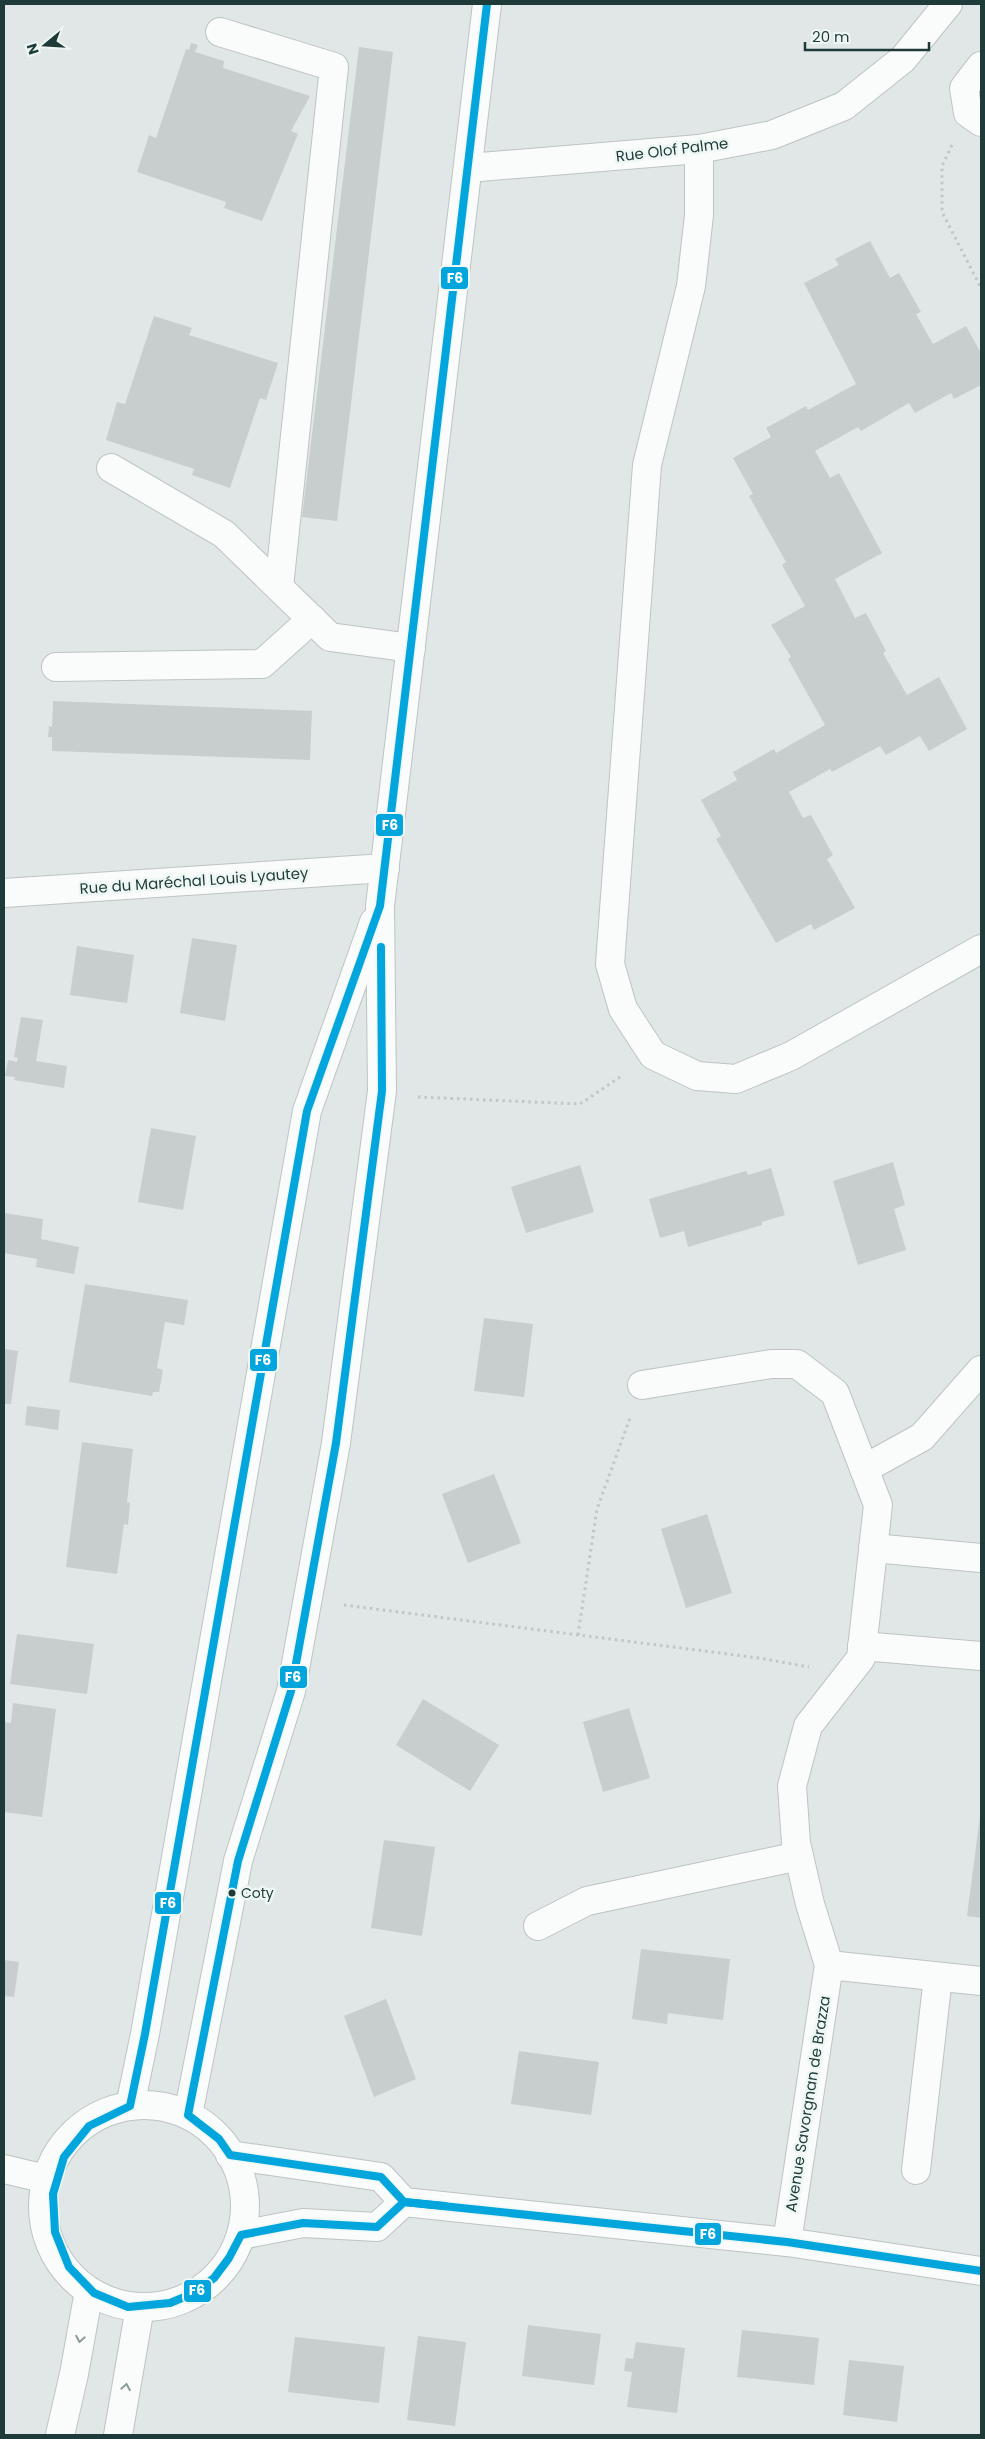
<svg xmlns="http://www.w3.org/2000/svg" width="985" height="2439" viewBox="0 0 985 2439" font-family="Poppins,sans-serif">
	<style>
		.building { fill: #c8cecd }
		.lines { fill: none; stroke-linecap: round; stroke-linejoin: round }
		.minor-casing { stroke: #bdc4c3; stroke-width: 30 }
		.path { stroke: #bfc7c7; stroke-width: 3; stroke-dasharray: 2.5 4; stroke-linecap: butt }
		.minor { stroke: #fafbfb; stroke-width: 28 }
		.bus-1-casing { stroke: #eef7f4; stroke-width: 11 }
		.bus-1 { stroke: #02a5dc; stroke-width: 8 }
		.oneway { stroke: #8c9b9a }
		.bus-dot { fill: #1e3b39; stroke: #eef7f4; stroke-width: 2 }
		.labels { text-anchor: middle; stroke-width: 5; stroke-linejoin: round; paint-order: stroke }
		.bus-label { font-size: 14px; fill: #1e3b39; stroke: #eef7f4; text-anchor: start }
		.street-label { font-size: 15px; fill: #1e3b39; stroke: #eef7f4 }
		.line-badge { stroke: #eef7f4; stroke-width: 2 }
		.badge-label { font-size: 14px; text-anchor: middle; font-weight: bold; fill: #fff }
	</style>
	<rect width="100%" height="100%" fill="#e0e7e6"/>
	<g class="building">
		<path d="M191,43L198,45L195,52L224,61L223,68L310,96L291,131L298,134L262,221L224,208L226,202L137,172L149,135L156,138L186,49L189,50Z"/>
		<path d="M359,47L393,52L337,521L302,517Z"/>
		<path d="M870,241L890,278L899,273L921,312L916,314L933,344L966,326L981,353V385L954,399L951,393L915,413L909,403L861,431L858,427L815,451L830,478L839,473L882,553L835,579L855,618L866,613L886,651L883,653L907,695L939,677L967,729L929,751L920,736L886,755L880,746L832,772L830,769L789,792L803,818L811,815L833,855L827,859L855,908L814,930L811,924L776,943L716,839L721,836L701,800L737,780L733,772L774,749L776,753L825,725L788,659L791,657L771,625L805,606L782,565L786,562L749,496L753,494L733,458L771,437L766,428L806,406L808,410L856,384L804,283L839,265L835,259Z"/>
		<path d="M154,316L192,328L189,335L278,363L266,400L260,398L230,488L192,475L194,469L106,440L117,402L125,404Z"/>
		<path d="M53,701L312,711L310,760L52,751V737H48L49,726L52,727Z"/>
		<path d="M192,938L237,945L225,1021L180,1013Z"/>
		<path d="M77,946L134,955L127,1003L70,995Z"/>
		<path d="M21,1017L43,1020L36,1061L67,1066L64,1088L14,1080L15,1077L5,1076L8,1060L17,1062L18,1058L14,1057Z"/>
		<path d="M151,1128L196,1136L183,1210L138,1202Z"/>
		<path d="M893,1162L905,1205L894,1209L906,1250L858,1265L833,1181Z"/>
		<path d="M580,1165L594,1212L526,1233L511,1187Z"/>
		<path d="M771,1168L785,1215L762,1222V1225L688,1247L684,1231L660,1238L649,1199L746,1171L748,1175Z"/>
		<path d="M4,1213L43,1219L41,1239L79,1247L74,1274L36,1267L37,1259L4,1253Z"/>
		<path d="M85,1284L188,1300L184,1325L165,1322L157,1368L163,1370L159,1392H153L152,1396L69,1382Z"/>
		<path d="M484,1318L533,1324L524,1397L474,1391Z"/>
		<path d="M4,1349L18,1351L11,1404H4Z"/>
		<path d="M27,1406L60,1410L58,1430L25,1425Z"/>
		<path d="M82,1442L133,1449L127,1502L130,1503L128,1525L124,1524L117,1574L66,1567Z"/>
		<path d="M494,1474L521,1543L468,1563L442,1494Z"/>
		<path d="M707,1514L732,1593L686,1608L661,1529Z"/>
		<path d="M17,1634L94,1644L87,1694L10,1684Z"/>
		<path d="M423,1699L499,1745L470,1791L396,1745Z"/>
		<path d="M13,1703L56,1709L42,1817L4,1812V1722L11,1723Z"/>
		<path d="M629,1708L650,1778L603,1792L583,1722Z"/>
		<path d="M980,1816H981V1918L967,1916Z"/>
		<path d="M384,1840L435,1847L422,1936L371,1928Z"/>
		<path d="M641,1949L730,1959L723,2020L668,2013L667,2024L632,2019Z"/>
		<path d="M4,1960L19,1962L14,1997L4,1996Z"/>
		<path d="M386,1999L416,2079L374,2097L344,2016Z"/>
		<path d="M519,2051L599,2062L591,2115L511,2104Z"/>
		<path d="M528,2325L601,2334L594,2385L522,2376Z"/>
		<path d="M742,2330L819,2338L814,2385L737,2377Z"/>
		<path d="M418,2336L466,2342L455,2426L407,2420Z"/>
		<path d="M295,2337L385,2347L379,2403L288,2392Z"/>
		<path d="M636,2342L685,2348L677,2413L627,2407L632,2372L624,2371L626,2358L633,2359Z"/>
		<path d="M849,2360L904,2366L897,2422L843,2415Z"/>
	</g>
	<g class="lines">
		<g class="minor-casing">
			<g id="minor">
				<path d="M220,32L334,67L279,587"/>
				<path d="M981,66L964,88L968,113L981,122"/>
				<path d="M699,149V215L691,286L647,465L610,964L623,1009L653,1055L697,1076L736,1079L791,1056L981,949"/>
				<path d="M468,168L699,149L772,135L844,106L903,59L948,4"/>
				<path d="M111,468L224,534L330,637L411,648"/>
				<path d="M56,667L262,664L312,619"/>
				<path d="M4,893L385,868"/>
				<path d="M642,1385L771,1364H797L835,1393L878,1505L861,1658L808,1726L792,1786L796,1843L810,1904L829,1965L787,2242"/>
				<path d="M864,1469L922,1437L981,1370"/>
				<path d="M873,1548L981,1558"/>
				<path d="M862,1646L981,1656"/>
				<path d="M538,1926L587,1901L799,1856"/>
				<path d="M829,1965L981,1981"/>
				<circle cx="144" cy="2206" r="101"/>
				<path d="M130,2106L145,2034L307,1111L374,922"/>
				<path d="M188,2115L238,1861L291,1691L336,1443L382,1091L380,906L487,4"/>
				<path d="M230,2155L381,2177L404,2202L787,2242L981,2271"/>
				<path d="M4,2169L46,2179"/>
				<path d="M916,2170L938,1977"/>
				<path d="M241,2235L303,2223L377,2227L404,2202"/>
				<path d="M60,2435L74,2374L89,2291"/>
				<path d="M118,2435L140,2307"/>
			</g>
		</g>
		<g class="path">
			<path d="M952,145L942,166V212L981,288"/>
			<path d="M418,1097L580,1104L623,1075"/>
			<path d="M344,1605L759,1658L809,1667"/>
			<path d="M578,1635L597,1509L630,1418"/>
		</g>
		<use href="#minor" class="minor"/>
		<g class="bus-1-casing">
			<g id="bus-1">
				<path d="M487,4L380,906L307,1111L145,2034L130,2106L89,2126L64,2157L53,2194L55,2232L69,2267L94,2293L128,2307L170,2303L194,2293L214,2278L229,2258L241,2235L303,2223L377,2227L404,2202L787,2242L981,2271"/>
				<path d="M381,947L382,1091L336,1443L291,1691L238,1861L188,2115L219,2139L230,2155L381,2177L404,2202L445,2206"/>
			</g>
		</g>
		<use href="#bus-1" class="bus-1"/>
	</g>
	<defs><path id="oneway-chevron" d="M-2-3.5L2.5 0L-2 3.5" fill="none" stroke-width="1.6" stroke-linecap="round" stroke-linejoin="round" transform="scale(1.25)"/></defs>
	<g class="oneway">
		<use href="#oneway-chevron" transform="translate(80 2339) rotate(100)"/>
		<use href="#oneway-chevron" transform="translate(126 2387) rotate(-80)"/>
	</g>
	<circle class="bus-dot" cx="232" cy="1893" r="4.5"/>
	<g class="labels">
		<g class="bus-label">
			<text x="241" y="1898">Coty</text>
		</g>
		<g class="street-label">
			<text transform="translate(672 150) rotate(-7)" y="5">Rue Olof Palme</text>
			<text transform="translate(194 881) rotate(-4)" y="5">Rue du Maréchal Louis Lyautey</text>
			<text transform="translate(808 2104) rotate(-81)" y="5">Avenue Savorgnan de Brazza</text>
		</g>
	</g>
	<g class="line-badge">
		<rect x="440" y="266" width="29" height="24" rx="5" fill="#02a5dc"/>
		<rect x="375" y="813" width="29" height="24" rx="5" fill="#02a5dc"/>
		<rect x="249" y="1348" width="29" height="24" rx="5" fill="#02a5dc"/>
		<rect x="279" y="1665" width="29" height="24" rx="5" fill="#02a5dc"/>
		<rect x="154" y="1891" width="28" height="24" rx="5" fill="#02a5dc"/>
		<rect x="694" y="2222" width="28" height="24" rx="5" fill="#02a5dc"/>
		<rect x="183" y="2279" width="29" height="24" rx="5" fill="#02a5dc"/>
	</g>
	<g class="badge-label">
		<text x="455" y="283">F6</text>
		<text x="390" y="830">F6</text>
		<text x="263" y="1365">F6</text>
		<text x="293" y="1682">F6</text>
		<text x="168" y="1908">F6</text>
		<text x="708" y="2239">F6</text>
		<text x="197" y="2295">F6</text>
	</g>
	<rect width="985" height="2439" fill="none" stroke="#1e3b39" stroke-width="10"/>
	<g transform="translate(45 45) rotate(252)" stroke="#eef7f4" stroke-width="4" paint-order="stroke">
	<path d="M0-4L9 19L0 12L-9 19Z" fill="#1e3b39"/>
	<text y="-8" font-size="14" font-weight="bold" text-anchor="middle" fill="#1e3b39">N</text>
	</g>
	<path d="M805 42v8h124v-8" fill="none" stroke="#1e3b39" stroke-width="2.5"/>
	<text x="812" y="42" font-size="15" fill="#1e3b39" stroke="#eef7f4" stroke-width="4" paint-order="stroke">20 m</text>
</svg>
